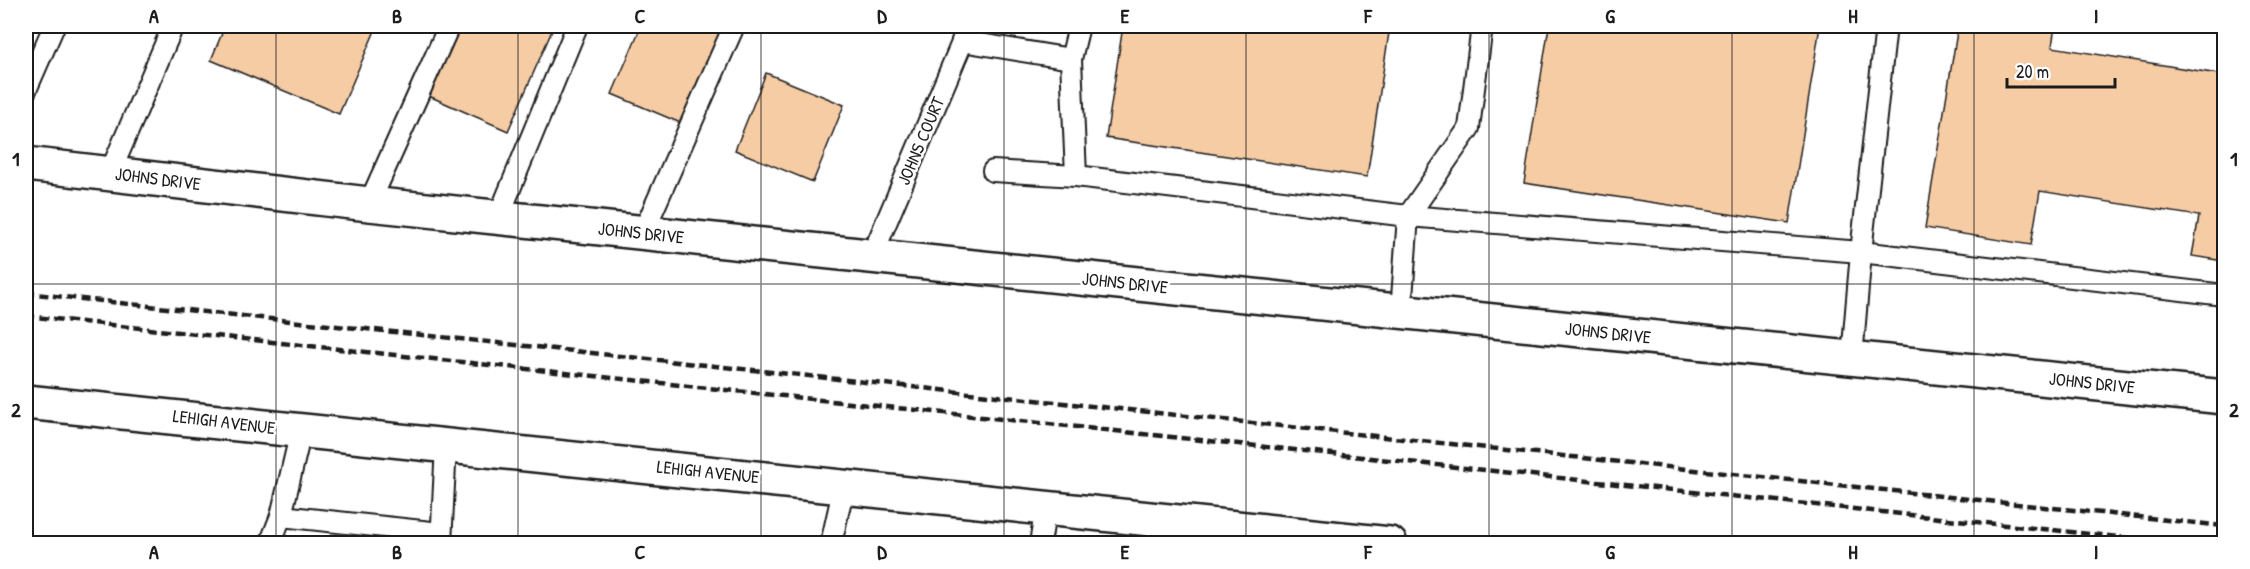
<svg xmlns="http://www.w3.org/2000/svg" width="2250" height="569" viewBox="0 0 2250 569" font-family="'Patrick Hand',sans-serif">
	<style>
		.building { fill: #f6cca5; stroke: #1c1c1c; stroke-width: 1.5 }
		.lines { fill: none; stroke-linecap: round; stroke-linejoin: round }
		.lane-casing { stroke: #1c1c1c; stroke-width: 24 }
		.secondary-casing { stroke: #1c1c1c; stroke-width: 38 }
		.lane { stroke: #fff; stroke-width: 20 }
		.secondary { stroke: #fff; stroke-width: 33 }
		.rail { stroke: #1c1c1c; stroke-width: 4.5; stroke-dasharray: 9 4.5; stroke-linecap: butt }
		.grid { fill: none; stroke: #1c1c1c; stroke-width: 1.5; stroke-opacity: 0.55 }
		.labels { text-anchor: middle; stroke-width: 5; stroke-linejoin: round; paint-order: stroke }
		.street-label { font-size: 18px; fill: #1c1c1c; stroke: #fff }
		.neatline { fill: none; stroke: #1c1c1c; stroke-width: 2 }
		.grid-label { font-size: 20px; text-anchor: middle; font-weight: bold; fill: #1c1c1c }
	</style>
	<rect width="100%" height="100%" fill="#fff"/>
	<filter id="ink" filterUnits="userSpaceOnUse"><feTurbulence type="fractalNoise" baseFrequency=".0167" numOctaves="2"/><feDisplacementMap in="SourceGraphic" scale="12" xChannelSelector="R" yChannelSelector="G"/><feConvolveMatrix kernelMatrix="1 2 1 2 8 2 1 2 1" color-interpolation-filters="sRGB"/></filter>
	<g filter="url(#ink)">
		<g class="building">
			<path d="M225,26H377L339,114L211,60Z"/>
			<path d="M460,26H554L508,131L429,96Z"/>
			<path d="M625,26H725L683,124L612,94L639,31Z"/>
			<path d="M1123,26H1390L1367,177L1106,138Z"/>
			<path d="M1549,26H1820L1789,223L1524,183Z"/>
			<path d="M1958,26H2055L2052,47L2224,75V261L2192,256L2199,216L2040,191L2031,245L1925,228Z"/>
			<path d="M766,73L844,105L813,182L735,150Z"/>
		</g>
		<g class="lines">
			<g class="lane-casing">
				<g id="lane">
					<path d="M962,41L1071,59L1076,176L1408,216L1401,312"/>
					<path d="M1071,59L1079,26"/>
					<path d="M26,90L54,26"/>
					<path d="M993,171L1076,176"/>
					<path d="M110,173L173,26"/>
					<path d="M369,204L449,26"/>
					<path d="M1408,216L1861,252L1886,26"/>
					<path d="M1408,216L1469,128L1482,26"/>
					<path d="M498,218L577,26"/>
					<path d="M643,233L734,26"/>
					<path d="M872,256L969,26"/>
					<path d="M1852,358L1861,252L2224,295"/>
					<path d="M281,516L441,533"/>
					<path d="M270,544L281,516L301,431"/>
					<path d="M441,544L446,445"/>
					<path d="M831,544L844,486"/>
					<path d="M1040,544L1046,507"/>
				</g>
			</g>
			<g class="secondary-casing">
				<g id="secondary">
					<path d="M26,164L369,204L2224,397"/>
					<path d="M26,402L1390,544"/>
				</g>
			</g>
			<use href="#lane" class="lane"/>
			<use href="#secondary" class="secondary"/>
			<g class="rail">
				<path d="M26,293L2224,526"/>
				<path d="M26,316L2185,544"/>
			</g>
		</g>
	</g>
	<path class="grid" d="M276,26V544M518,26V544M761,26V544M1004,26V544M1246,26V544M1489,26V544M1732,26V544M1974,26V544M26,284H2224"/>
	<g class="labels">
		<g class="street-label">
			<text transform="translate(921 141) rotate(-67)" y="6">JOHNS COURT</text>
			<text transform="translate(158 179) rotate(7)" y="6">JOHNS DRIVE</text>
			<text transform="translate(641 233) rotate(6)" y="6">JOHNS DRIVE</text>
			<text transform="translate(1125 283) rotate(6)" y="6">JOHNS DRIVE</text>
			<text transform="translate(1608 333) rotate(6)" y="6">JOHNS DRIVE</text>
			<text transform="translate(2092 383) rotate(6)" y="6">JOHNS DRIVE</text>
			<text transform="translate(224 422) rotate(7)" y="6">LEHIGH AVENUE</text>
			<text transform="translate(708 472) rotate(6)" y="6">LEHIGH AVENUE</text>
		</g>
	</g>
	<rect width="2250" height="569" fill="none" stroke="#fff" stroke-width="66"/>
	<path d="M2007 78v9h108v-9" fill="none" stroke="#1c1c1c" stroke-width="3"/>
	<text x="2016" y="78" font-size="18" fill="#1c1c1c" stroke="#ffffff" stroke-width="4.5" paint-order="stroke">20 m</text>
	<rect x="33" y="33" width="2184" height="503" class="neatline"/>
	<g class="grid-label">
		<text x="154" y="23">A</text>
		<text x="397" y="23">B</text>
		<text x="640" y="23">C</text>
		<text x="882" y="23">D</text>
		<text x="1125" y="23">E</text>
		<text x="1368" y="23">F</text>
		<text x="1610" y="23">G</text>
		<text x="1853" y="23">H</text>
		<text x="2096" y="23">I</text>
		<text x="16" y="166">1</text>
		<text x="2234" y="166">1</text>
		<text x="16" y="417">2</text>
		<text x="2234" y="417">2</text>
		<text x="154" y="559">A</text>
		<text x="397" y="559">B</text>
		<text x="640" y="559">C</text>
		<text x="882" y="559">D</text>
		<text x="1125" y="559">E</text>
		<text x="1368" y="559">F</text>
		<text x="1610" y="559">G</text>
		<text x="1853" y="559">H</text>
		<text x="2096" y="559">I</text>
	</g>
</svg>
